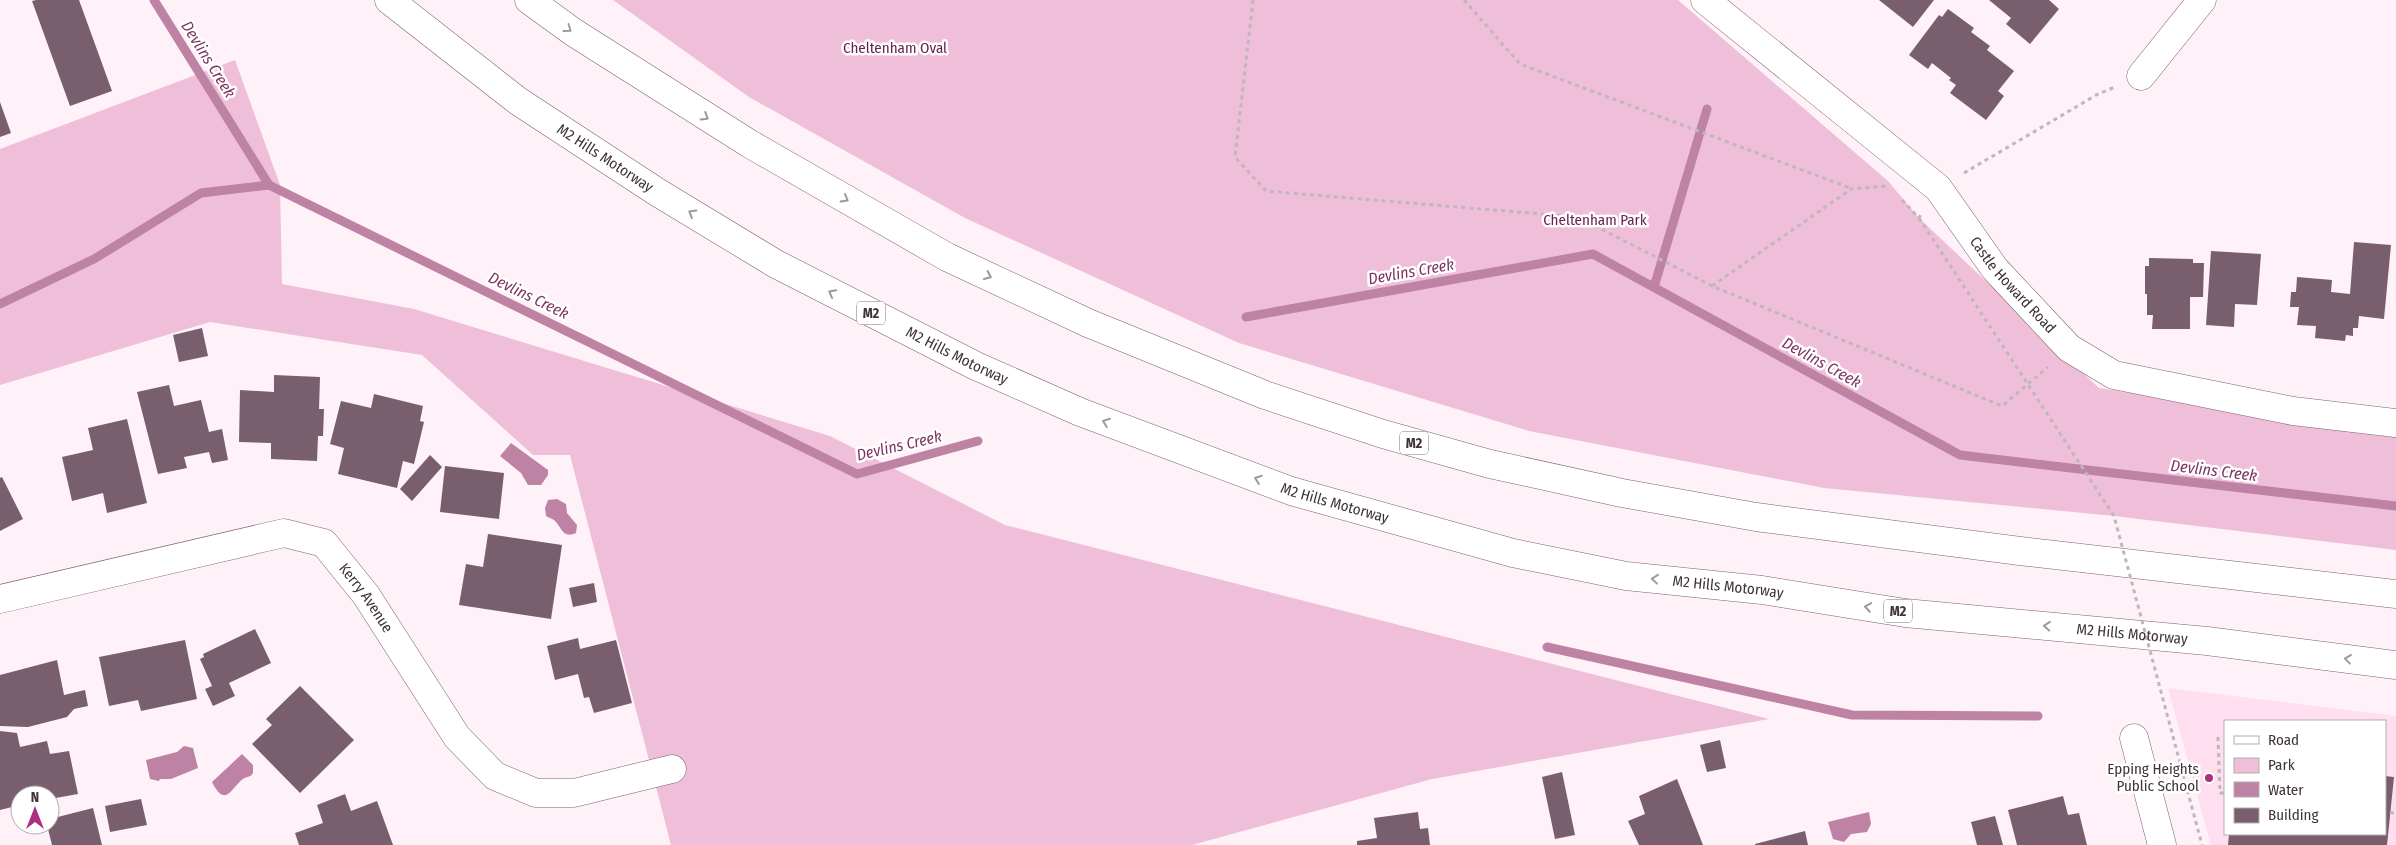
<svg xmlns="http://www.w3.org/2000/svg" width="2396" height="845" viewBox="0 0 2396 845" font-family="'Fira Sans Condensed',sans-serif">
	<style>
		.built { fill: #ffdfef; fill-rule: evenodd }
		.green { fill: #efbfd9; fill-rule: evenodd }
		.water { fill: #be82a4 }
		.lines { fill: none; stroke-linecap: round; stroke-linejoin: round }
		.stream { stroke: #be82a4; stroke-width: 9 }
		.building { fill: #795e6d }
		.minor-casing { stroke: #7c616f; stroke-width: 29 }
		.highway-casing { stroke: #7c616f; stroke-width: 29 }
		.path { stroke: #c2b6bc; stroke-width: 3; stroke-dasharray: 4 4; stroke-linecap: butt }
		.minor { stroke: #fff; stroke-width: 28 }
		.highway { stroke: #fff; stroke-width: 28 }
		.path-bridge { stroke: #c2b6bc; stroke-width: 3; stroke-dasharray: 4 4; stroke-linecap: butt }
		.oneway { stroke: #9f999c }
		.poi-dot { fill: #ac3081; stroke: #fff; stroke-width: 2 }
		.labels { text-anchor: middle; stroke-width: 5; stroke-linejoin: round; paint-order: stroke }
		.shield { fill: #fff; stroke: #797075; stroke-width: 1 }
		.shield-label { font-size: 14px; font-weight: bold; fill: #3f333a }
		.park-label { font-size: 15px; fill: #6a2350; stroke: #fff }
		.street-label { font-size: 15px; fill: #3f333a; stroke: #fff }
		.poi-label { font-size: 15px; fill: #3f333a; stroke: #fff; text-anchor: end }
		.water-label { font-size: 16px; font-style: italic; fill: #7e3461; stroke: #fff }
	</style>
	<rect width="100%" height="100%" fill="#fef1f7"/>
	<path class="built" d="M2168,688L2396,716V845H2211ZM2225,721H2385V834H2225Z"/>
	<g class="green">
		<path d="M613,0H1678L1888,181L1919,218L2099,388L2396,434V550L2114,516L1824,488L1529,431L1239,343L965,218L749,97ZM1961,283L1962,284L2080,465Z"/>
		<path d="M235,60L280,185L282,284L414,309L830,436L1005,525L1769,719L1432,779L1192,845H671L570,455H533L422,355L210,322L0,385V149Z"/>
	</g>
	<g class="water">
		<path d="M511,443L548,470V475L541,485H528L521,473L500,456Z"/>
		<path d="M557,499L566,504L567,513L577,525L576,533C562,539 562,527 554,520C551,518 549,518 546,516L545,508L548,500Z"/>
		<path d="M184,746L193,748L198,768L171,779H160L159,781L150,779L146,760L177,752Z"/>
		<path d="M242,754L253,765V773C250,778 247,776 243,779C232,786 226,810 212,782Z"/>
		<path d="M1869,812L1871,824L1867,832L1851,834L1844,842L1833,839L1828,822Z"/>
	</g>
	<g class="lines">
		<g class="stream">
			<path d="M154,0L269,185L857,474L978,441"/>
			<path d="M1654,287L1707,109"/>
			<path d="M0,304L94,259L201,193L269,185"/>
			<path d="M1246,317L1593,254L1960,455L2396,506"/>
			<path d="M1547,647L1852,715L2038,716"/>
		</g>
	</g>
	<g class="building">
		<path d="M36,0H79L112,91L70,106L32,1Z"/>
		<path d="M1879,0H1934L1913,27Z"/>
		<path d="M1989,0H2049L2059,9L2030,44L2006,24L2011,18Z"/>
		<path d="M1948,9L1974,28L1971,32L1990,46L1987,50L2014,71L1998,91L2004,96L1986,120L1950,93L1956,85L1949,80L1951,78L1932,63L1928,69L1909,55L1939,15L1942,17Z"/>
		<path d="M0,102L11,133L0,137Z"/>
		<path d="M2354,242L2391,245L2384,319L2359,316L2358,328H2353V336L2346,335L2345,341L2315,338L2316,326L2297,325L2299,307H2290L2291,292H2296L2297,277L2332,280L2331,292L2350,294Z"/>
		<path d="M2211,251L2261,254L2257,305L2235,304L2234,327L2206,325Z"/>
		<path d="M2149,258L2193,259V263H2204L2203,297H2190V329H2152L2153,315H2147V294H2145V266H2149Z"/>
		<path d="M202,328L208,356L179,362L173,335Z"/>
		<path d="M274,375L320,377L319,409H324L323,436H318L317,461L271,459V443L239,442L240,390L274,392Z"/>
		<path d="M169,385L174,406L201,400L209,432L222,429L228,460L212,463L209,452L184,457L187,468L158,474L137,392Z"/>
		<path d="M374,394L423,406L420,421L424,422L414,464L403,461L397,488L338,474L344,448L330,444L341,401L371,408Z"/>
		<path d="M127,419L147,503L107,513L103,493L72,501L62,457L93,450L88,428Z"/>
		<path d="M430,455L442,467L412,501L400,489Z"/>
		<path d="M445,466L504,473L499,519L440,512Z"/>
		<path d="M2,477L23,519L0,531V478Z"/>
		<path d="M488,534L562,545L551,619L459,605L466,564L483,567Z"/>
		<path d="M594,583L597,602L573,607L569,588Z"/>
		<path d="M255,629L271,663L229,683L235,696L213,706L205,689L212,686L200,659L204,657L203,654Z"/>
		<path d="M578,638L580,649L616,640L632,703L594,713L589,697L584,698L578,674L555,680L547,646Z"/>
		<path d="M185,640L197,699L141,711L138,700L109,706L99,657Z"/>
		<path d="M57,660L64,695L85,690L88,706L74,709L67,717L28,727L0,726V675Z"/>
		<path d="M300,686L354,740L300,793L252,744L272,725L266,719Z"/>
		<path d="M0,731L17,733L20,747L47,741L50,754L69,751L78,794L50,799V795H20V805L0,810Z"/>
		<path d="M1720,740L1726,768L1707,772L1700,745Z"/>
		<path d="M1562,772L1575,835L1555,839L1542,777Z"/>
		<path d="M2385,776L2394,777L2387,845H2228L2229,834H2385Z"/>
		<path d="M1677,779L1703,845H1639L1628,821L1645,814L1639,796Z"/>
		<path d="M345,794L351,811L377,801L393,845H299L295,833L323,823L317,805Z"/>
		<path d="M2063,796L2068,815L2079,813L2087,845H2017L2008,810Z"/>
		<path d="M141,799L147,825L110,832L105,806Z"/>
		<path d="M93,808L102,845H52L47,825H50V819Z"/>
		<path d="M1418,812L1420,829L1428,828L1430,845H1357V841L1377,838L1374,818Z"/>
		<path d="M1995,816L2003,845H1977L1971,822Z"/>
		<path d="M1805,831L1808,845H1755V844Z"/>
	</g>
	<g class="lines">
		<g class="minor-casing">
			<g id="minor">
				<path id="s1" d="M1705,0L1938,188L1995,269L2069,348L2114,375L2293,411L2396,423"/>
				<path d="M2141,76L2202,0"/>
				<path id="s2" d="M0,599L284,533L324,543L366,595L457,737L495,776L536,793H574L672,769"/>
				<path d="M2134,738L2162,845"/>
			</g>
		</g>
		<g class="highway-casing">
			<g id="highway">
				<path id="s3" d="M389,0L518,101L657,192L776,264L976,366L1080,412L1291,491L1513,553L1626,576L1762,590L1905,613L2207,641L2396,665"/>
				<path d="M529,0L573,32L750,144L947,257L1088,323L1265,395L1383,434L1490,464L1622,493L1756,517L2020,551L2396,594"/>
			</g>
		</g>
		<g class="path">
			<path d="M1253,0L1235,157L1266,191L1578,217L1712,286L2002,406L2048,367"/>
			<path d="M1464,0L1520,64L1850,188"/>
			<path d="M1964,173L2098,94L2115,87"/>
			<path d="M1902,200L1919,218L1921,214"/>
			<path d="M1712,286L1851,189L1886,186"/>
			<path d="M2218,737L2220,793H2225"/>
			<path d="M2390,812L2396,814"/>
		</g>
		<use href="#minor" class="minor"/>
		<use href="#highway" class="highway"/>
		<path class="path-bridge" d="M1919,218L2114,516L2202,845"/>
	</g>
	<defs><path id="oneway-chevron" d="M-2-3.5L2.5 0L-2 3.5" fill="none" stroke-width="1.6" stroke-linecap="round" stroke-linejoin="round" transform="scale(1.25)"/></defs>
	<g class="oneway">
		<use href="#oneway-chevron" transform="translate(568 29) rotate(36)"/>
		<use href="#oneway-chevron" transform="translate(705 117) rotate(32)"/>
		<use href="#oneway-chevron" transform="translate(845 199) rotate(30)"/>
		<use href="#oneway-chevron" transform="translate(692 213) rotate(-149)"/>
		<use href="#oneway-chevron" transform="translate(988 276) rotate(25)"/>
		<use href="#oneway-chevron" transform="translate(832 293) rotate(-152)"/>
		<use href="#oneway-chevron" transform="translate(1106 422) rotate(-159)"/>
		<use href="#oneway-chevron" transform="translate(1258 479) rotate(-160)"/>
		<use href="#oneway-chevron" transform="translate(1655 579) rotate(-174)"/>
		<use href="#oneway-chevron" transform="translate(1868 607) rotate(-171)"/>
		<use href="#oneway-chevron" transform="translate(2047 626) rotate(-175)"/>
		<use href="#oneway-chevron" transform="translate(2348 659) rotate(-173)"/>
	</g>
	<circle class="poi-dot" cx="2209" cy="778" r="5"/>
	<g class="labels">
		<g class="shield">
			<rect x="857" y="301.5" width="28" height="23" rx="4"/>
			<rect x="1400" y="431.5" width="28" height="23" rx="4"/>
			<rect x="1884" y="599.5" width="28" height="23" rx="4"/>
		</g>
		<g class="shield-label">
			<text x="871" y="318">M2</text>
			<text x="1414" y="448">M2</text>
			<text x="1898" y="616">M2</text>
		</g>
		<g class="park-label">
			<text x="895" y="53">Cheltenham Oval</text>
			<text x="1595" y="225">Cheltenham Park</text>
		</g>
		<g class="street-label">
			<text dy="5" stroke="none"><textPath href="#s3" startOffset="268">M2 Hills Motorway</textPath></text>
			<text dy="5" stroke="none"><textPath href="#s1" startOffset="422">Castle Howard Road</textPath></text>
			<text dy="5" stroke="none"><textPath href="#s3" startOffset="672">M2 Hills Motorway</textPath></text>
			<text dy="5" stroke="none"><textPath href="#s3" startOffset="1078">M2 Hills Motorway</textPath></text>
			<text dy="5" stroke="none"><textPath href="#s3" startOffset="1481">M2 Hills Motorway</textPath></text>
			<text dy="5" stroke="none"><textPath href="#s2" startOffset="402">Kerry Avenue</textPath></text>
			<text dy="5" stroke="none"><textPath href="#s3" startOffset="1888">M2 Hills Motorway</textPath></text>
		</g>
		<g class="poi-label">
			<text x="2199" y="774">Epping Heights<tspan x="2199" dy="17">Public School</tspan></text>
		</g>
		<g class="water-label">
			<text transform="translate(209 59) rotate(58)" y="6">Devlins Creek</text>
			<text transform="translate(1411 271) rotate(-10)" y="6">Devlins Creek</text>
			<text transform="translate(529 295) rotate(26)" y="6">Devlins Creek</text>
			<text transform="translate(1822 362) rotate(29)" y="6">Devlins Creek</text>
			<text transform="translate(899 445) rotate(-13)" y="6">Devlins Creek</text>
			<text transform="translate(2214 470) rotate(7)" y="6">Devlins Creek</text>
		</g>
	</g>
	<rect x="2224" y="720" width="162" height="115" fill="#ffffff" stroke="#b2adb0"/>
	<rect x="2234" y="736" width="25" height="8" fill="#ffffff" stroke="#b2adb0"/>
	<text x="2268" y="745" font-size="15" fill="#3f333a">Road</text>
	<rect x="2234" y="758" width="25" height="15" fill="#efbfd9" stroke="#b2adb0"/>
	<text x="2268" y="770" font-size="15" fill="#3f333a">Park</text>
	<rect x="2234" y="782" width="25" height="15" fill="#be82a4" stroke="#b2adb0"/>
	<text x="2268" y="795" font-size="15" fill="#3f333a">Water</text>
	<rect x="2234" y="808" width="25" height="15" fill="#795e6d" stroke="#b2adb0"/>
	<text x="2268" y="820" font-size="15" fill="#3f333a">Building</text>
	<g transform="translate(35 810)"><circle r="24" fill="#ffffff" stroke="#b2adb0"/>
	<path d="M0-4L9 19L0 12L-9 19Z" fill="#ac3081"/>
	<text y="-8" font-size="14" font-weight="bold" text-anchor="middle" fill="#3f333a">N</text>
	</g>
</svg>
